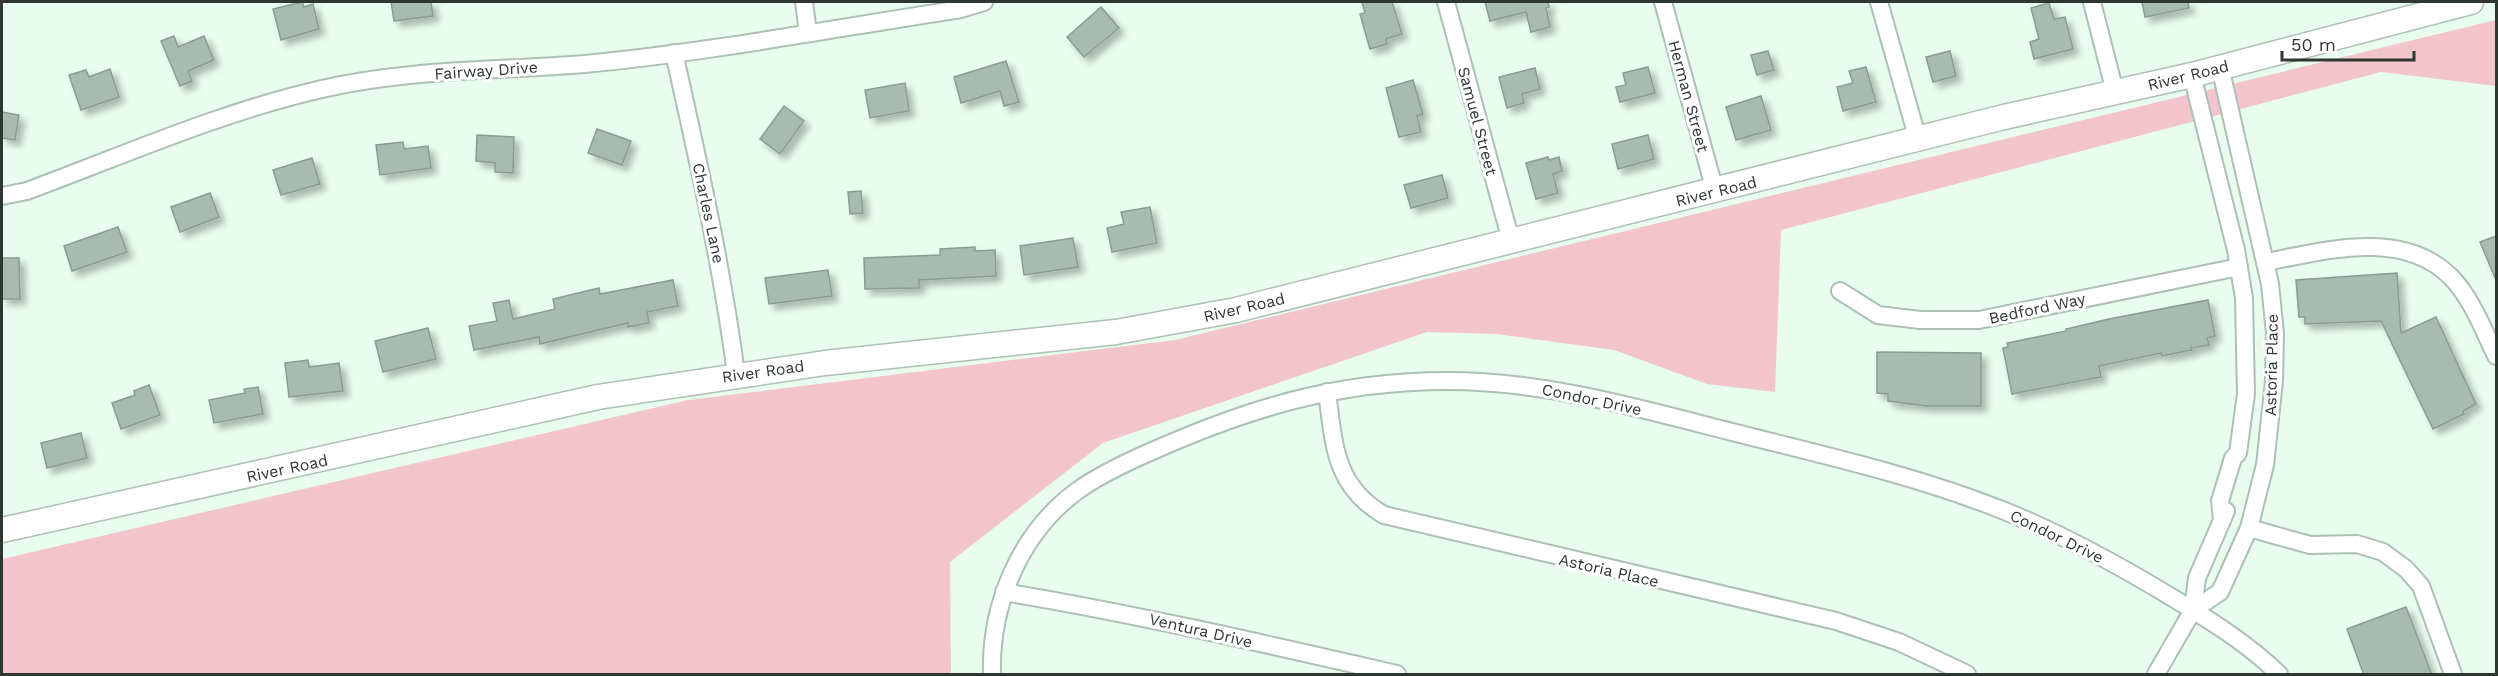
<svg xmlns="http://www.w3.org/2000/svg" width="2498" height="676" viewBox="0 0 2498 676" font-family="'Work Sans',sans-serif">
	<style>
		.green { fill: #f2c4cb }
		.building { fill: #a8bbb0; stroke: #8a9c91; stroke-width: 1.5; filter: url(#shadow) }
		.lines { fill: none; stroke-linecap: round; stroke-linejoin: round }
		.street-casing { stroke: #adc0b4; stroke-width: 20 }
		.secondary-casing { stroke: #adc0b4; stroke-width: 27 }
		.street { stroke: #fff; stroke-width: 16 }
		.secondary { stroke: #fff; stroke-width: 24 }
		.labels { text-anchor: middle; stroke-width: 6; stroke-linejoin: round; paint-order: stroke }
		.street-label { font-size: 16px; fill: #2f3732; stroke: #fff }
	</style>
	<defs>
		<filter id="shadow"><feDropShadow dx="5.5" dy="5.5" stdDeviation="3" flood-color="#0004"/></filter>
	</defs>
	<rect width="100%" height="100%" fill="#e8fcef"/>
	<path class="green" d="M2496,20V86L2381,72L1781,230L1775,392L1707,384L1614,350L1496,334L1427,332L1103,443L950,562L951,674H2V559L688,400L1175,340Z"/>
	<g class="building">
		<path d="M302,2L304,7L313,4L319,29L281,40L273,9Z"/>
		<path d="M391,2H431L433,16L394,21Z"/>
		<path d="M1362,2H1392L1402,34L1386,39L1387,44L1370,49L1360,14L1365,13Z"/>
		<path d="M1485,2H1548L1549,7L1546,8L1550,27L1531,32L1526,12L1490,21Z"/>
		<path d="M2142,2H2188L2189,8L2145,17Z"/>
		<path d="M2049,3L2054,19L2065,17L2073,49L2034,59L2030,42L2039,39L2031,8Z"/>
		<path d="M1101,7L1119,28L1084,57L1067,37Z"/>
		<path d="M174,36L178,47L204,36L214,60L188,71L192,81L180,86L161,41Z"/>
		<path d="M1768,51L1774,70L1757,75L1751,55Z"/>
		<path d="M1950,51L1956,76L1933,82L1926,57Z"/>
		<path d="M1006,61L1019,102L1004,106L1000,91L961,103L954,77Z"/>
		<path d="M1648,67L1655,93L1620,102L1616,87L1626,85L1623,73Z"/>
		<path d="M1866,67L1876,102L1843,111L1837,87L1853,83L1849,71Z"/>
		<path d="M1535,68L1540,89L1522,94L1524,103L1507,108L1499,77Z"/>
		<path d="M110,69L119,97L81,110L69,75L86,70L89,77Z"/>
		<path d="M1413,80L1423,114L1417,116L1421,132L1399,137L1386,88Z"/>
		<path d="M905,83L909,111L870,118L865,90Z"/>
		<path d="M1761,96L1771,130L1736,140L1726,107Z"/>
		<path d="M784,106L804,121L780,154L760,139Z"/>
		<path d="M2,112L19,115L15,140L2,138Z"/>
		<path d="M597,129L631,141L622,165L588,153Z"/>
		<path d="M477,135L514,137L513,173L495,172V163L476,161Z"/>
		<path d="M1648,135L1654,159L1618,169L1612,144Z"/>
		<path d="M403,142L404,149L428,146L431,168L380,175L376,145Z"/>
		<path d="M1548,157L1549,160L1559,157L1562,171L1553,174L1558,193L1536,199L1526,163Z"/>
		<path d="M312,158L320,184L281,195L273,170Z"/>
		<path d="M1442,175L1448,198L1411,208L1404,185Z"/>
		<path d="M861,191L863,213L850,214L848,192Z"/>
		<path d="M210,193L219,217L180,232L171,207Z"/>
		<path d="M1150,207L1157,243L1112,252L1107,228L1124,224L1121,212Z"/>
		<path d="M118,227L127,252L72,271L64,246Z"/>
		<path d="M2496,236V280L2480,242Z"/>
		<path d="M1073,238L1078,267L1024,275L1020,246Z"/>
		<path d="M975,247V251L995,250L996,276L919,280V288L865,289L864,258L940,255V249Z"/>
		<path d="M2,258H19L20,299H2Z"/>
		<path d="M828,270L832,296L769,304L765,278Z"/>
		<path d="M2397,273L2401,333L2436,317L2476,404L2463,411L2464,414L2433,429L2381,321L2305,324V317H2299L2296,280Z"/>
		<path d="M673,280L678,306L647,312L649,323L628,327V323L540,344L539,337L474,350L469,326L497,321L493,303L509,300L513,319L555,309L553,299L599,288L600,294Z"/>
		<path d="M2208,300L2215,336L2207,338L2209,345L2191,348L2192,350L2162,356L2161,353L2099,366L2101,377L2012,394L2003,348L2008,347L2007,343L2066,331V329L2109,319Z"/>
		<path d="M428,328L436,359L383,372L375,341Z"/>
		<path d="M1877,352L1981,353V406H1926L1888,401V394L1877,393Z"/>
		<path d="M308,360L309,367L339,363L343,391L289,397L285,363Z"/>
		<path d="M149,385L160,415L121,429L112,403L135,395L134,391Z"/>
		<path d="M258,387L263,414L214,423L209,400L245,393L244,389Z"/>
		<path d="M81,433L87,458L47,468L41,443Z"/>
		<path d="M2406,607L2432,675H2364L2347,629Z"/>
	</g>
	<g class="lines">
		<g class="street-casing">
			<g id="street">
				<path d="M804,2L808,33"/>
				<path d="M1446,2L1511,241"/>
				<path d="M1663,2L1715,191"/>
				<path d="M1879,2L1918,140"/>
				<path d="M2092,2L2115,92"/>
				<path d="M674,53C698,160 722,266 736,374"/>
				<path d="M2192,75L2236,250L2244,298L2246,394L2238,453L2233,458L2220,501L2222,520"/>
				<path d="M2,196L27,191C124,155 221,112 322,89C408,69 498,71 585,64C711,52 836,28 961,9L984,2"/>
				<path d="M2266,262C2325,251 2402,228 2451,277C2472,299 2483,329 2496,356"/>
				<path d="M1840,291L1878,315L1920,320H1979L2239,267"/>
				<path d="M1327,392C1334,444 1334,486 1384,515L1836,621L1899,642L1967,674"/>
				<path d="M2249,528L2310,545L2357,544L2383,552L2406,569L2421,586L2453,674"/>
				<path d="M1004,592C1136,614 1266,644 1397,674"/>
				<path d="M2193,610L2220,592L2249,528L2265,465L2274,381L2275,333L2270,284L2220,67"/>
				<path d="M992,674C990,605 1020,533 1077,491C1099,475 1125,463 1150,452C1249,408 1338,381 1447,381C1543,381 1635,407 1728,431C1819,454 1914,475 2002,510C2058,532 2111,561 2163,592C2203,616 2245,641 2279,674"/>
				<path d="M2156,674L2193,610L2197,578L2226,511"/>
			</g>
		</g>
		<g class="secondary-casing">
			<path id="secondary" d="M2,530L598,397L825,363L1116,332L1236,310L2004,117L2192,75L2471,2"/>
		</g>
		<use href="#street" class="street"/>
		<use href="#secondary" class="secondary"/>
	</g>
	<g class="labels">
		<g class="street-label">
			<text transform="translate(486 70) rotate(-4)" y="6">Fairway Drive</text>
			<text transform="translate(2188 75) rotate(-14)" y="6">River Road</text>
			<text transform="translate(1689 96) rotate(75)" y="6">Herman Street</text>
			<text transform="translate(1478 121) rotate(75)" y="6">Samuel Street</text>
			<text transform="translate(1716 191) rotate(-14)" y="6">River Road</text>
			<text transform="translate(709 213) rotate(78)" y="6">Charles Lane</text>
			<text transform="translate(1244 307) rotate(-13)" y="6">River Road</text>
			<text transform="translate(2037 308) rotate(-12)" y="6">Bedford Way</text>
			<text transform="translate(2271 365) rotate(-89)" y="6">Astoria Place</text>
			<text transform="translate(763 371) rotate(-8)" y="6">River Road</text>
			<text transform="translate(1592 399) rotate(12)" y="6">Condor Drive</text>
			<text transform="translate(287 468) rotate(-12)" y="6">River Road</text>
			<text transform="translate(2057 536) rotate(26)" y="6">Condor Drive</text>
			<text transform="translate(1609 570) rotate(13)" y="6">Astoria Place</text>
			<text transform="translate(1201 630) rotate(13)" y="6">Ventura Drive</text>
		</g>
	</g>
	<rect width="2498" height="676" fill="none" stroke="#2f3732" stroke-width="6"/>
	<path d="M2282 51v9h132v-9" fill="none" stroke="#2f3732" stroke-width="3"/>
	<text x="2291" y="51" font-size="18" fill="#2f3732" stroke="#ffffff" stroke-width="4.5" paint-order="stroke">50 m</text>
</svg>
